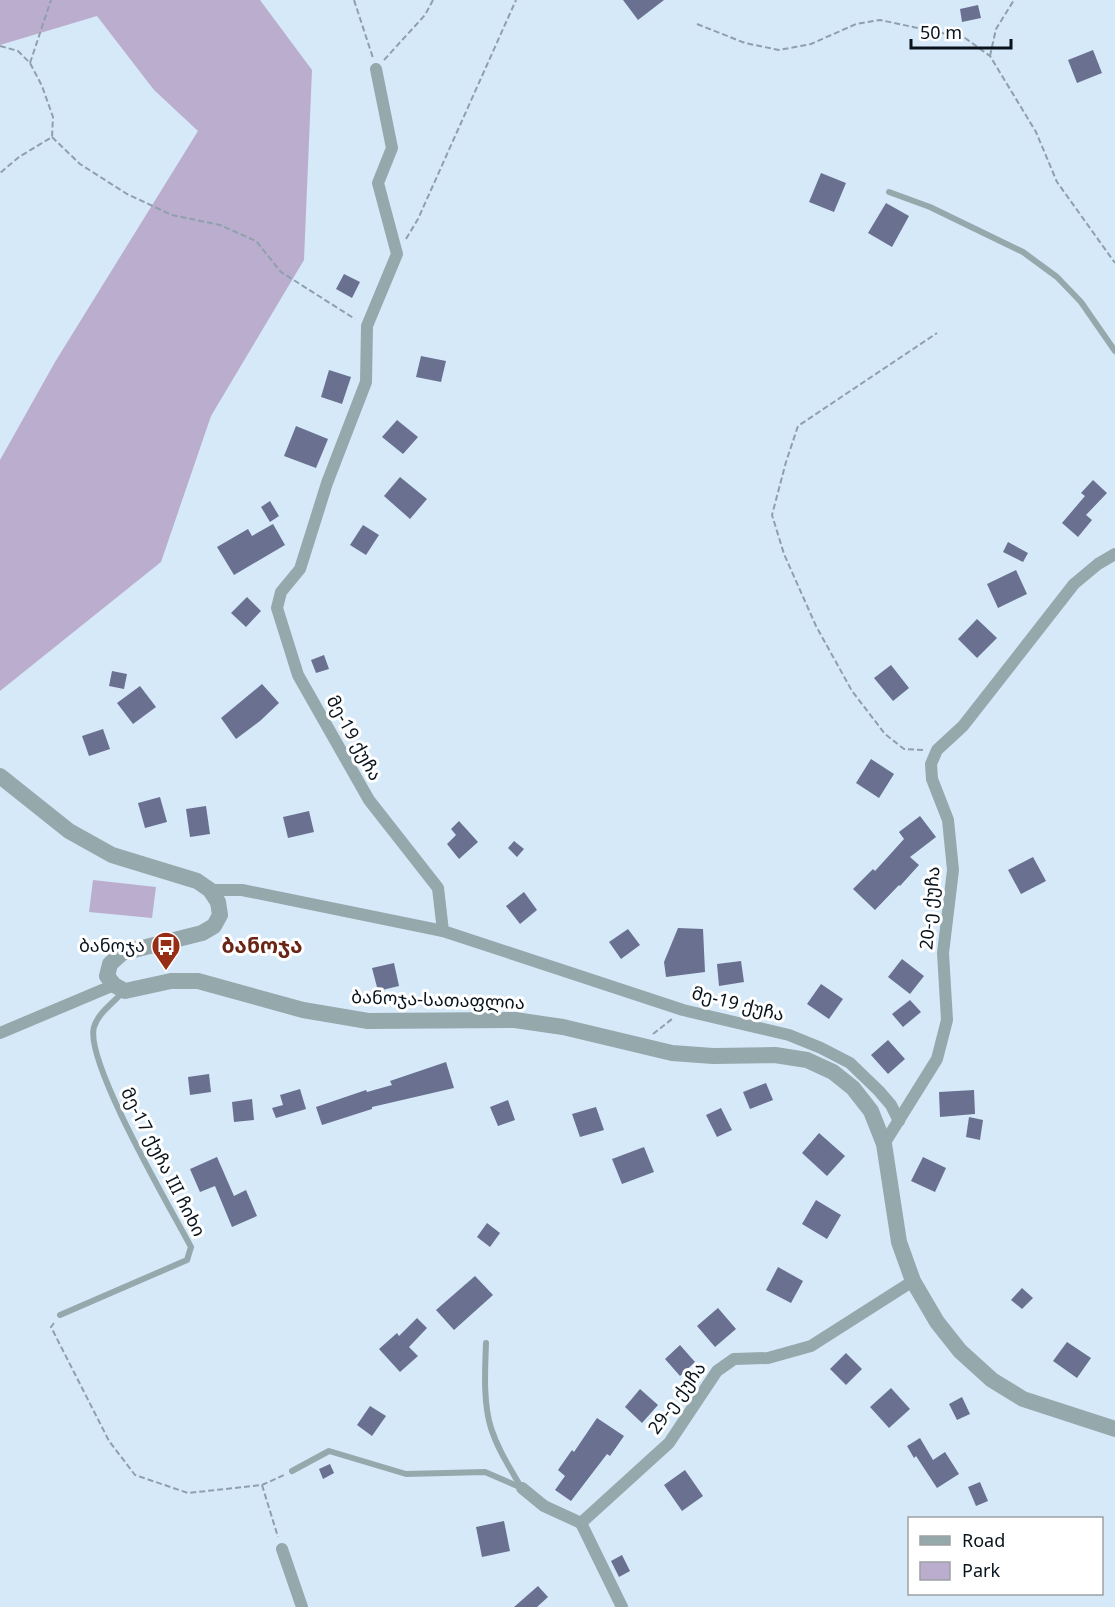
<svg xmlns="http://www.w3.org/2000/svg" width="1115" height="1607" viewBox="0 0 1115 1607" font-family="Georgia,'Noto Sans Georgian',serif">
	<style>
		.green { fill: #bbadce }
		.building { fill: #697090 }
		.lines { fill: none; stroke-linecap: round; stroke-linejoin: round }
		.path { stroke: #8fa0ad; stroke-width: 2; stroke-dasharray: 6 3; stroke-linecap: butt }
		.service { stroke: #95a8ac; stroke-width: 6 }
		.minor { stroke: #95a8ac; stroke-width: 12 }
		.tertiary { stroke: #95a8ac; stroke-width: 16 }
		.labels { text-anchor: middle; stroke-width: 6; stroke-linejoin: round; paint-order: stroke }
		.street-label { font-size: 18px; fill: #08131c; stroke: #fff }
		.poi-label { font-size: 18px; fill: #08131c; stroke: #fff; text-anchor: end }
		.quarter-label { font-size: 21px; font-weight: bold; fill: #692617; stroke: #fff }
	</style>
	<rect width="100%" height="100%" fill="#d6e9f9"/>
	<g class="green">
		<path d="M0,0H260L312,70L304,260L211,416L161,562L0,691V460L55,362L198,131L154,90L97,16L0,45Z"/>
		<path d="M93,880L156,887L152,918L89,912Z"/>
	</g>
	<g class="building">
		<path d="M623,0H664L638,20Z"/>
		<path d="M978,5L981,18L962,22L960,9Z"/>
		<path d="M1093,50L1102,73L1077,83L1068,60Z"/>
		<path d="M821,173L846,183L834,212L809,202Z"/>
		<path d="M886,203L909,216L892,247L868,233Z"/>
		<path d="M344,274L360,282L352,298L336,289Z"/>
		<path d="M421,356L446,361L441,382L416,377Z"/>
		<path d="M329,370L351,377L342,404L321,397Z"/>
		<path d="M397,420L418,437L403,454L382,437Z"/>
		<path d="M296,426L328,439L316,468L284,456Z"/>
		<path d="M400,477L427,499L410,519L384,496Z"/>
		<path d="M1093,480L1107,493L1086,515L1092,520L1078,537L1062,523L1085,496L1081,493Z"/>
		<path d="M270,501L279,516L270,522L261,507Z"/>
		<path d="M273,524L285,545L234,575L217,547L248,529L252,536Z"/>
		<path d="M363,525L379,535L366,555L350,545Z"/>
		<path d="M1008,542L1028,553L1023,562L1003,552Z"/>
		<path d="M1016,570L1027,594L998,608L987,584Z"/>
		<path d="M247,597L261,611L246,627L231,613Z"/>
		<path d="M977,619L997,638L977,658L958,639Z"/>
		<path d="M324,655L329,669L316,673L311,660Z"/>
		<path d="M891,665L909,688L893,701L874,678Z"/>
		<path d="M112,671L127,674L124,689L109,686Z"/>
		<path d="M262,684L279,703L260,721L236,739L221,718Z"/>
		<path d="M140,686L156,707L133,724L117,703Z"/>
		<path d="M103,729L110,749L89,756L82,736Z"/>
		<path d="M871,759L894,774L879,798L856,783Z"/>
		<path d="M160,797L167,822L145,828L138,803Z"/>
		<path d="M206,806L210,834L190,837L186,809Z"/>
		<path d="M309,811L314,832L288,838L283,817Z"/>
		<path d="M920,816L936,837L910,857L919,865L900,886L899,885L875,910L853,889L873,869L875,871L904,839L899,832Z"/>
		<path d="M459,821L478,842L459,859L447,844L456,835L451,829Z"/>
		<path d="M514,841L524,849L517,857L508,848Z"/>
		<path d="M1033,857L1046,881L1021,894L1008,870Z"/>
		<path d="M524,892L537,910L520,924L506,906Z"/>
		<path d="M678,928L703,929L705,972L666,977L664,962Z"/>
		<path d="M628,929L640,945L621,959L609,942Z"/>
		<path d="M902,959L924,976L910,994L888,977Z"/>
		<path d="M741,961L744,982L719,986L717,964Z"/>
		<path d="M394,963L399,986L378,991L372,968Z"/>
		<path d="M821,984L843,999L829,1019L807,1004Z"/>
		<path d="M910,1000L921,1012L903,1027L892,1014Z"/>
		<path d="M888,1040L905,1059L888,1074L871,1055Z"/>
		<path d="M446,1062L454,1088L372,1107V1109L322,1125L316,1107L366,1090L367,1092L392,1085L390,1081Z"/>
		<path d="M209,1074L211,1092L190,1095L188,1077Z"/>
		<path d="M766,1083L773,1100L750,1109L743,1092Z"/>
		<path d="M300,1089L306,1109L276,1118L272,1108L283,1105L280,1095Z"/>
		<path d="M974,1090L975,1114L940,1117L939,1092Z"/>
		<path d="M252,1099L254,1120L234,1122L232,1102Z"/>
		<path d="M508,1100L515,1120L498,1126L490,1107Z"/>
		<path d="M596,1107L604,1130L580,1137L572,1114Z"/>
		<path d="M721,1108L732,1130L717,1137L706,1115Z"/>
		<path d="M969,1117L983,1120L980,1140L966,1137Z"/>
		<path d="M819,1133L845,1156L827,1176L802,1153Z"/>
		<path d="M644,1147L654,1172L622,1184L612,1159Z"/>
		<path d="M217,1157L234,1196L246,1190L257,1216L232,1227L215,1186L200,1192L190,1169Z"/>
		<path d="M923,1157L946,1168L935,1192L911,1181Z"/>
		<path d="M816,1200L841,1215L827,1239L802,1224Z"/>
		<path d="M487,1223L500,1233L490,1247L477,1237Z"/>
		<path d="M778,1267L803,1281L791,1303L766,1290Z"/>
		<path d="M475,1276L493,1295L454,1330L436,1310Z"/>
		<path d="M1022,1288L1033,1298L1022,1309L1011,1300Z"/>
		<path d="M718,1308L736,1329L715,1347L697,1326Z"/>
		<path d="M417,1318L427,1328L409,1347L418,1356L400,1372L379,1349L397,1333L399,1336Z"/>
		<path d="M1067,1342L1091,1358L1077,1378L1053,1361Z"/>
		<path d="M680,1345L695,1362L680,1376L665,1359Z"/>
		<path d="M846,1353L862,1369L846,1385L830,1369Z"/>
		<path d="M891,1388L910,1409L889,1428L870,1407Z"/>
		<path d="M640,1389L658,1405L642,1423L625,1407Z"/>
		<path d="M962,1397L970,1414L957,1420L949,1404Z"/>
		<path d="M370,1406L386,1416L372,1436L357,1425Z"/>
		<path d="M597,1418L624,1436L610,1456L607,1454L571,1501L555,1490L565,1476L558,1470L572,1450L574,1452Z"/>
		<path d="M920,1438L933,1460L945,1452L959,1474L937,1488L916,1456L914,1458L907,1446Z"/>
		<path d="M330,1464L334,1473L323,1479L319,1469Z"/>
		<path d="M685,1470L703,1496L682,1511L664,1485Z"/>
		<path d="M980,1482L988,1501L976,1506L968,1487Z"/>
		<path d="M504,1521L510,1551L482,1557L476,1527Z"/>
		<path d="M622,1555L630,1571L619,1577L611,1561Z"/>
		<path d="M538,1586L548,1597L537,1607H514Z"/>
	</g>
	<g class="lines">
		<g class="path">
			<path d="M354,0L373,58"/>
			<path d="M697,24L745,43L779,50L811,44L856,24L880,20L965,38L990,56L1036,132L1057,182L1115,263"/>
			<path d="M0,46L18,51L30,63L42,86L53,117L52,137L19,157L0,173"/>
			<path d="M990,56L996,29L1014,0"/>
			<path d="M384,60L425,15L433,0"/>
			<path d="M30,63L51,0"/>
			<path d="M52,137L80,164L127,194L172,215L220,225L256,241L281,272L355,319"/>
			<path d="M406,239L418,219L516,0"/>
			<path d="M923,750L904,749L885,734L852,691L816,626L784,554L772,515L786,462L798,426L937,333"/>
			<path d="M653,1034L672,1019"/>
			<path d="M54,1323L51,1327L109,1441L135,1475L188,1493L262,1485L284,1475"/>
			<path d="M262,1485L278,1537"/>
		</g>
		<g class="service">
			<path d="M889,192L930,207L1023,252L1057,277L1081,302L1115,351"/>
			<path d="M60,1315L187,1260L191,1247C171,1209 84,1061 94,1027C98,1013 114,1002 123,992"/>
			<path d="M486,1343C485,1370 483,1403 491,1428C498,1450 510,1468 521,1487"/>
			<path d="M292,1471L329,1451L406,1474L485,1472L522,1488"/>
		</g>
		<g class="minor">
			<path d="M376,69L392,148L378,183L397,254L367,326L366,382L327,483L300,569L281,592L277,608L298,675L369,800L438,888L443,931L683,1010L789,1035L821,1048L850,1063L879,1091L891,1105L899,1121"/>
			<path d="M210,890H242L443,931"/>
			<path d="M0,1033L114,985"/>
			<path d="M884,1144L937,1059L947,1020L943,953L953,870L948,820L932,779L931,764L937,750L963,726L1074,584L1098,564L1115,554"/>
			<path d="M522,1488L544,1506L581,1523L669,1443L717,1371L734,1359L768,1358L811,1346L913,1281"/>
			<path d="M581,1523L622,1607"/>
			<path d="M282,1549L302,1607"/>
		</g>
		<path class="tertiary" d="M0,776L69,831L112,855L197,881L210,890L218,902L220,915L214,926L202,933L122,953L110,964L107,976L114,985L125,991L171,981H198L303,1010L368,1021L515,1020L563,1027L672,1053L713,1056L775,1055L807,1060L833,1072L853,1088L871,1111L884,1144L899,1242L913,1281L937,1322L960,1351L992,1380L1023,1399L1115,1429"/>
	</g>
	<defs>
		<g id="bus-pin" transform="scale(1.5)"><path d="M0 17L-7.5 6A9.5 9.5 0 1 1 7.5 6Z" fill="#962e16" stroke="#fff"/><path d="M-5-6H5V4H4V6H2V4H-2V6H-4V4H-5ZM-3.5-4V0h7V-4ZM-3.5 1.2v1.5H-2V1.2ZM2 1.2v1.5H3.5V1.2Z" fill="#fff"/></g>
	</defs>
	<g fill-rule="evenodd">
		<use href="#bus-pin" x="166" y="946"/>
	</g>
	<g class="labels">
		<g class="street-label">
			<text transform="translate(354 738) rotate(61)" y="6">მე-19 ქუჩა</text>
			<text transform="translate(930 908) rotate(-85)" y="6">20-ე ქუჩა</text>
			<text transform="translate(438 1000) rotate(2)" y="6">ბანოჯა-სათაფლია</text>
			<text transform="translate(738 1004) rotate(14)" y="6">მე-19 ქუჩა</text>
			<text transform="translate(163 1162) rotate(63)" y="6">მე-17 ქუჩა III ჩიხი</text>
			<text transform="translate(677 1398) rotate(-54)" y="6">29-ე ქუჩა</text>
		</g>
		<g class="poi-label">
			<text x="145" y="952">ბანოჯა</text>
		</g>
		<g class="quarter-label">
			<text x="262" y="953">ბანოჯა</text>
		</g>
	</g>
	<rect x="908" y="1517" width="195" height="78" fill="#ffffff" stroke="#9ca1a4" stroke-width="1.5"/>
	<rect x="920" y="1536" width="30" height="9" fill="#95a8ac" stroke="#9ca1a4" stroke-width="1.5"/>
	<text x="962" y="1547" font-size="18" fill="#08131c">Road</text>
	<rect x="920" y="1562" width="30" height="18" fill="#bbadce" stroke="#9ca1a4" stroke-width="1.5"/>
	<text x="962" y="1577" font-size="18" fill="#08131c">Park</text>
	<path d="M911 39v9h100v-9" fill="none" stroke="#08131c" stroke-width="3"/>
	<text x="920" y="39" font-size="18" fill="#08131c" stroke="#ffffff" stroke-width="4.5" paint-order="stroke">50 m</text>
</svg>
